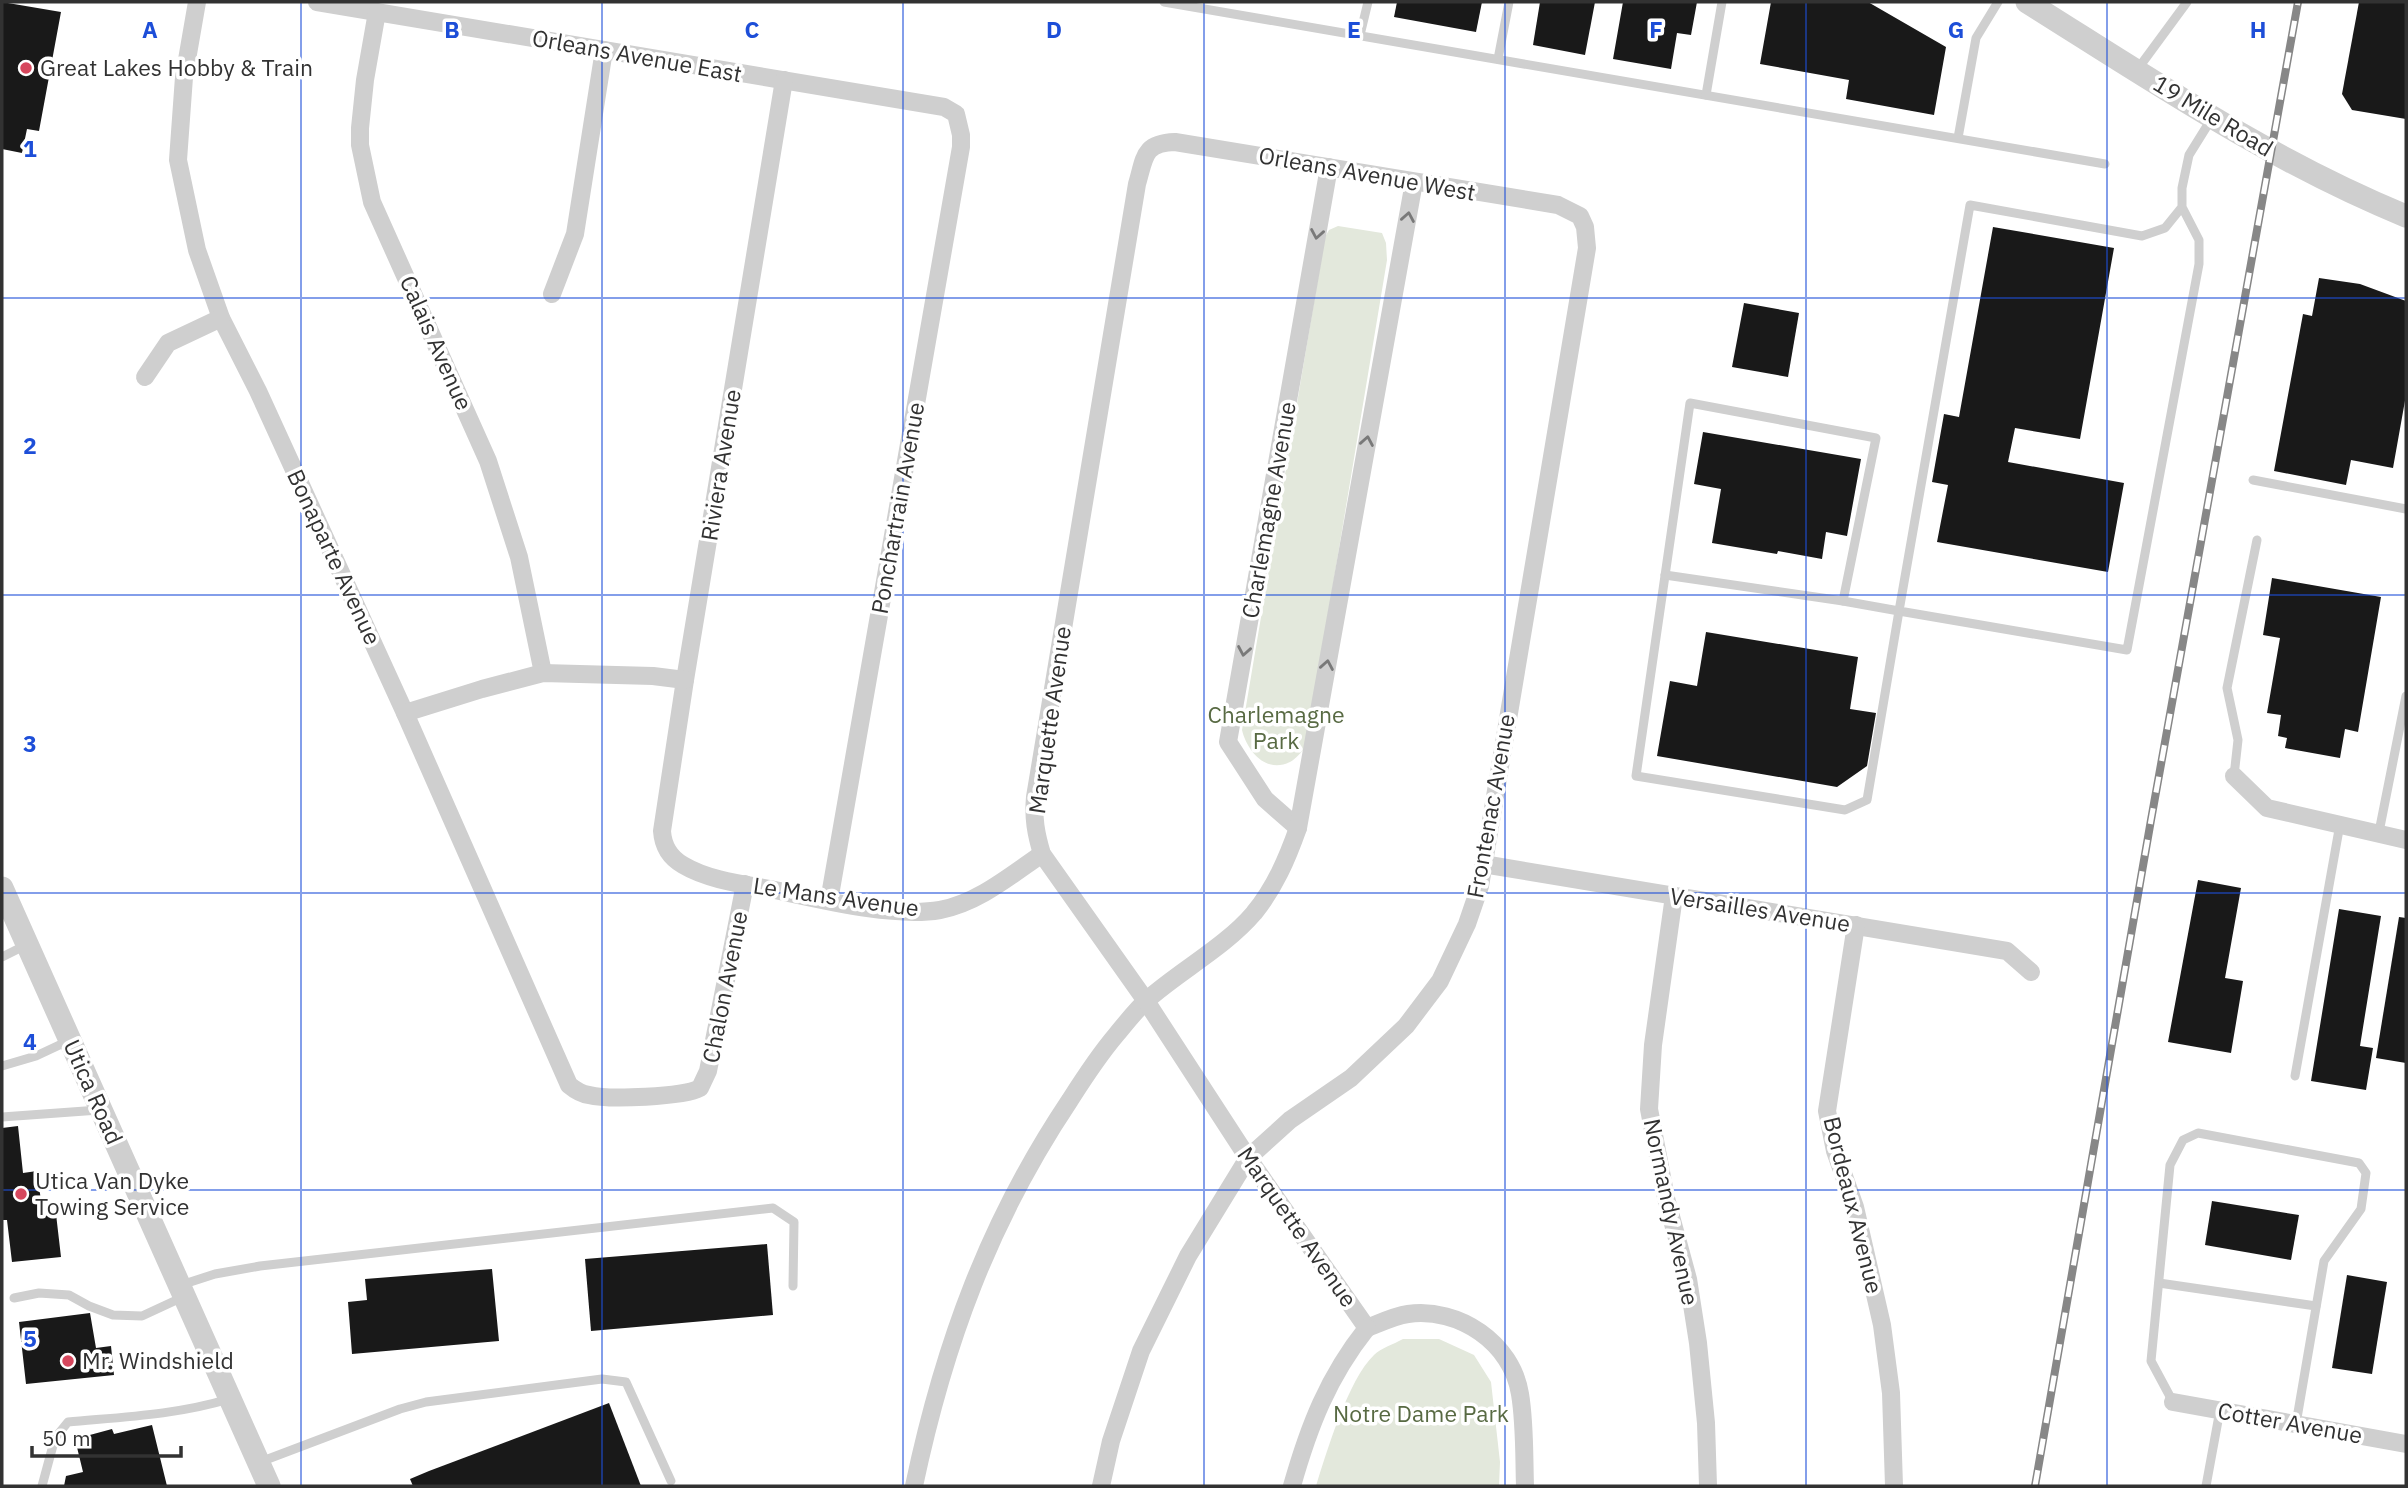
<svg xmlns="http://www.w3.org/2000/svg" width="2408" height="1488" viewBox="0 0 2408 1488" font-family="'IBM Plex Sans',sans-serif">
	<style>
		.green { fill: #e3e8dc }
		.building { fill: #191919 }
		.lines { fill: none; stroke-linecap: round; stroke-linejoin: round }
		.service { stroke: #cfcfcf; stroke-width: 9 }
		.minor { stroke: #cfcfcf; stroke-width: 18 }
		.tertiary { stroke: #cfcfcf; stroke-width: 23 }
		.rail-casing { stroke: #878787; stroke-width: 8 }
		.rail { stroke: #fff; stroke-width: 5; stroke-dasharray: 16; stroke-linecap: butt }
		.oneway { stroke: #797979 }
		.grid { fill: none; stroke: #1d4ed8; stroke-width: 2; stroke-opacity: 0.55 }
		.poi-dot { fill: #d6475d; stroke: #fff; stroke-width: 2.5 }
		.labels { text-anchor: middle; stroke-width: 7; stroke-linejoin: round; paint-order: stroke }
		.street-label { font-size: 23px; fill: #323232; stroke: #fff }
		.poi-label { font-size: 23px; fill: #323232; stroke: #fff; text-anchor: start }
		.park-label { font-size: 23px; fill: #586a43; stroke: #fff }
		.grid-label { font-size: 23px; text-anchor: middle; font-weight: bold; fill: #1d4ed8; stroke: #fff; stroke-width: 7; stroke-linejoin: round; paint-order: stroke }
	</style>
	<rect width="100%" height="100%" fill="#fff"/>
	<g class="green">
		<path d="M1338,226L1382,233L1386,243L1387,260L1306,747C1301,752 1296,759 1290,762C1266,774 1247,751 1242,730L1325,237L1329,230Z"/>
		<path d="M1403,1339H1439L1474,1355L1491,1382L1500,1462L1499,1486H1316C1327,1451 1348,1380 1374,1355C1381,1348 1394,1344 1403,1339Z"/>
	</g>
	<g class="building">
		<path d="M2,2L61,12L39,131L27,129L22,153L2,149Z"/>
		<path d="M1397,2H1482L1476,32L1394,17Z"/>
		<path d="M1540,2H1595L1585,55L1533,45Z"/>
		<path d="M1623,2H1697L1691,35L1677,33L1671,69L1613,59Z"/>
		<path d="M1771,2H1868L1946,47L1934,115L1846,99L1849,80L1760,64Z"/>
		<path d="M2359,2H2406V119L2352,110L2342,94Z"/>
		<path d="M1993,227L2114,248L2080,439L2015,428L2008,462L2124,483L2108,572L1937,542L1948,485L1932,482L1944,414L1959,417Z"/>
		<path d="M2319,278L2360,284L2406,301V395L2393,468L2351,460L2346,485L2274,471L2303,314L2312,316Z"/>
		<path d="M1744,303L1799,313L1788,377L1732,367Z"/>
		<path d="M1703,432L1861,459L1847,536L1826,532L1822,559L1778,551L1777,554L1712,543L1721,489L1694,484Z"/>
		<path d="M2272,578L2381,597L2358,732L2345,729L2340,758L2285,748L2287,738L2278,736L2281,715L2267,713L2280,638L2263,635Z"/>
		<path d="M1706,632L1858,657L1850,709L1876,713L1867,766L1837,787L1657,756L1670,681L1697,686Z"/>
		<path d="M2198,880L2241,888L2225,978L2243,981L2231,1053L2168,1042Z"/>
		<path d="M2339,909L2381,916L2360,1046L2373,1048L2366,1090L2311,1081Z"/>
		<path d="M2399,917L2406,918V1063L2376,1058Z"/>
		<path d="M18,1126L23,1173L37,1171L43,1216L56,1214L61,1257L12,1262L7,1220H2V1128Z"/>
		<path d="M2212,1201L2299,1215L2291,1260L2205,1245Z"/>
		<path d="M767,1244L773,1315L591,1331L585,1259Z"/>
		<path d="M492,1269L499,1341L352,1354L348,1302L367,1300L365,1279Z"/>
		<path d="M2347,1275L2387,1282L2372,1374L2332,1368Z"/>
		<path d="M90,1313L96,1348L111,1346L114,1375L26,1384L19,1322Z"/>
		<path d="M609,1403L641,1486H413L410,1479L429,1471Z"/>
		<path d="M152,1425L167,1486H64L66,1476L83,1472L75,1439L112,1429L114,1434Z"/>
	</g>
	<g class="lines">
		<g class="service">
			<path d="M1164,2L2105,164"/>
			<path d="M1360,35L1368,2"/>
			<path d="M1498,59L1509,2"/>
			<path d="M2137,70L2187,2"/>
			<path d="M1706,95L1722,2"/>
			<path d="M1958,138L1976,38L1998,2"/>
			<path d="M2182,207L2165,228L2142,236L1970,205L1899,611L2127,650L2199,264V240L2182,207V188L2189,155L2212,118"/>
			<path d="M1690,403L1876,438L1843,601L1899,611L1867,800L1845,810L1636,776Z"/>
			<path d="M2253,480L2406,509"/>
			<path d="M1665,575L1843,601"/>
			<path d="M2234,776L2238,740L2227,688L2257,540"/>
			<path d="M2379,832L2406,696"/>
			<path d="M2,957L26,945"/>
			<path d="M2,1066L36,1056L68,1041"/>
			<path d="M2295,1076L2340,824"/>
			<path d="M2,1117L99,1110"/>
			<path d="M2159,1283L2316,1306"/>
			<path d="M181,1285L215,1274L260,1266L773,1208L794,1222L793,1286"/>
			<path d="M14,1298L39,1293L69,1295L89,1306L113,1315L142,1316L183,1297"/>
			<path d="M2173,1402L2151,1361L2170,1165L2183,1140L2198,1133L2359,1163L2366,1173L2361,1209L2324,1261L2296,1424"/>
			<path d="M260,1462L400,1409L426,1402L602,1379L626,1382L671,1481"/>
			<path d="M42,1486L55,1438L68,1422C122,1417 176,1415 229,1399"/>
			<path d="M2206,1486L2220,1410"/>
		</g>
		<g class="minor">
			<path d="M197,2L184,77L178,160L197,250L221,318L258,391L405,713L569,1085C575,1090 581,1094 589,1095C608,1100 684,1097 700,1088L708,1071L745,884"/>
			<path d="M317,2L944,107L956,114L961,135V147L829,901"/>
			<path d="M377,12L365,80L360,128V145L372,202L488,461L519,557L543,673"/>
			<path d="M784,80L685,680L662,831C663,846 669,857 683,865C708,880 742,884 770,889C818,899 892,918 940,910C978,903 1011,875 1042,854"/>
			<path d="M552,294L575,234L604,50"/>
			<path d="M145,377L168,343L221,318"/>
			<path d="M405,713L482,689L543,673L653,676L685,680"/>
			<path d="M2234,776L2267,808L2406,840"/>
			<path d="M1298,828L1265,799L1228,742L1329,167"/>
			<path d="M1483,864L2007,951L2031,972"/>
			<path d="M1674,896L1653,1045L1649,1109L1666,1198L1688,1279L1698,1343L1706,1423L1708,1486"/>
			<path d="M1856,925L1827,1111L1835,1151L1855,1207L1882,1325L1891,1393L1894,1486"/>
			<path d="M1367,1328C1380,1323 1394,1316 1408,1314C1459,1307 1512,1343 1520,1394C1525,1424 1524,1456 1525,1486"/>
			<path d="M2173,1402L2406,1444"/>
			<path d="M914,1486C944,1344 989,1221 1070,1100C1084,1078 1099,1055 1116,1035C1126,1023 1136,1010 1147,1000C1181,970 1225,947 1254,913C1275,887 1287,859 1298,828L1414,182"/>
			<path d="M1101,1486L1111,1441L1141,1351L1188,1256L1248,1158L1290,1120L1351,1078L1406,1026L1440,981L1467,924L1480,886L1587,248L1585,227L1580,216L1558,205L1175,142C1143,143 1145,157 1137,184L1035,797C1033,818 1036,834 1042,854L1146,1001L1248,1158L1367,1328"/>
			<path d="M1292,1486C1309,1426 1328,1377 1367,1328"/>
		</g>
		<g class="tertiary">
			<path d="M2027,2C2150,79 2271,161 2406,216"/>
			<path d="M2,888L269,1486"/>
		</g>
		<g class="rail-casing">
			<path id="rail" d="M2035,1486L2151,820L2298,2"/>
		</g>
		<use href="#rail" class="rail"/>
	</g>
	<defs><path id="oneway-chevron" d="M-2-3.5L2.5 0L-2 3.5" fill="none" stroke-width="1.6" stroke-linecap="round" stroke-linejoin="round" transform="scale(1.75)"/></defs>
	<g class="oneway">
		<use href="#oneway-chevron" transform="translate(1408 217) rotate(-80)"/>
		<use href="#oneway-chevron" transform="translate(1317 234) rotate(100)"/>
		<use href="#oneway-chevron" transform="translate(1367 441) rotate(-80)"/>
		<use href="#oneway-chevron" transform="translate(1244 651) rotate(100)"/>
		<use href="#oneway-chevron" transform="translate(1327 665) rotate(-80)"/>
	</g>
	<path class="grid" d="M301,2V1486M602,2V1486M903,2V1486M1204,2V1486M1505,2V1486M1806,2V1486M2107,2V1486M2,298H2406M2,595H2406M2,893H2406M2,1190H2406"/>
	<g class="poi-dot">
		<circle cx="26" cy="68" r="7"/>
		<circle cx="21" cy="1194" r="7"/>
		<circle cx="68" cy="1361" r="7"/>
	</g>
	<g class="labels">
		<g class="street-label">
			<text transform="translate(637 56) rotate(10)" y="8">Orleans Avenue East</text>
			<text transform="translate(2213 116) rotate(31)" y="8">19 Mile Road</text>
			<text transform="translate(1367 174) rotate(10)" y="8">Orleans Avenue West</text>
			<text transform="translate(436 343) rotate(66)" y="8">Calais Avenue</text>
			<text transform="translate(721 465) rotate(-81)" y="8">Riviera Avenue</text>
			<text transform="translate(898 508) rotate(-80)" y="8">Ponchartrain Avenue</text>
			<text transform="translate(1269 510) rotate(-80)" y="8">Charlemagne Avenue</text>
			<text transform="translate(334 557) rotate(65)" y="8">Bonaparte Avenue</text>
			<text transform="translate(1050 720) rotate(-82)" y="8">Marquette Avenue</text>
			<text transform="translate(1491 806) rotate(-80)" y="8">Frontenac Avenue</text>
			<text transform="translate(836 897) rotate(8)" y="8">Le Mans Avenue</text>
			<text transform="translate(1760 910) rotate(9)" y="8">Versailles Avenue</text>
			<text transform="translate(725 987) rotate(-79)" y="8">Chalon Avenue</text>
			<text transform="translate(93 1092) rotate(66)" y="8">Utica Road</text>
			<text transform="translate(1853 1205) rotate(76)" y="8">Bordeaux Avenue</text>
			<text transform="translate(1671 1212) rotate(78)" y="8">Normandy Avenue</text>
			<text transform="translate(1297 1227) rotate(55)" y="8">Marquette Avenue</text>
			<text transform="translate(2290 1423) rotate(10)" y="8">Cotter Avenue</text>
		</g>
		<g class="poi-label">
			<text x="40" y="76">Great Lakes Hobby &amp; Train</text>
			<text x="35" y="1189">Utica Van Dyke<tspan x="35" dy="26">Towing Service</tspan></text>
			<text x="82" y="1369">Mr. Windshield</text>
		</g>
		<g class="park-label">
			<text x="1276" y="723">Charlemagne<tspan x="1276" dy="26">Park</tspan></text>
			<text x="1421" y="1422">Notre Dame Park</text>
		</g>
	</g>
	<g class="grid-label">
		<text x="150" y="38">A</text>
		<text x="452" y="38">B</text>
		<text x="752" y="38">C</text>
		<text x="1054" y="38">D</text>
		<text x="1354" y="38">E</text>
		<text x="1656" y="38">F</text>
		<text x="1956" y="38">G</text>
		<text x="2258" y="38">H</text>
		<text x="30" y="157">1</text>
		<text x="30" y="454">2</text>
		<text x="30" y="752">3</text>
		<text x="30" y="1050">4</text>
		<text x="30" y="1347">5</text>
	</g>
	<rect width="2408" height="1488" fill="none" stroke="#323232" stroke-width="7"/>
	<path d="M32 1446v10h149v-10" fill="none" stroke="#323232" stroke-width="3.5"/>
	<text x="42" y="1446" font-size="21" fill="#323232" stroke="#ffffff" stroke-width="5" paint-order="stroke">50 m</text>
</svg>
